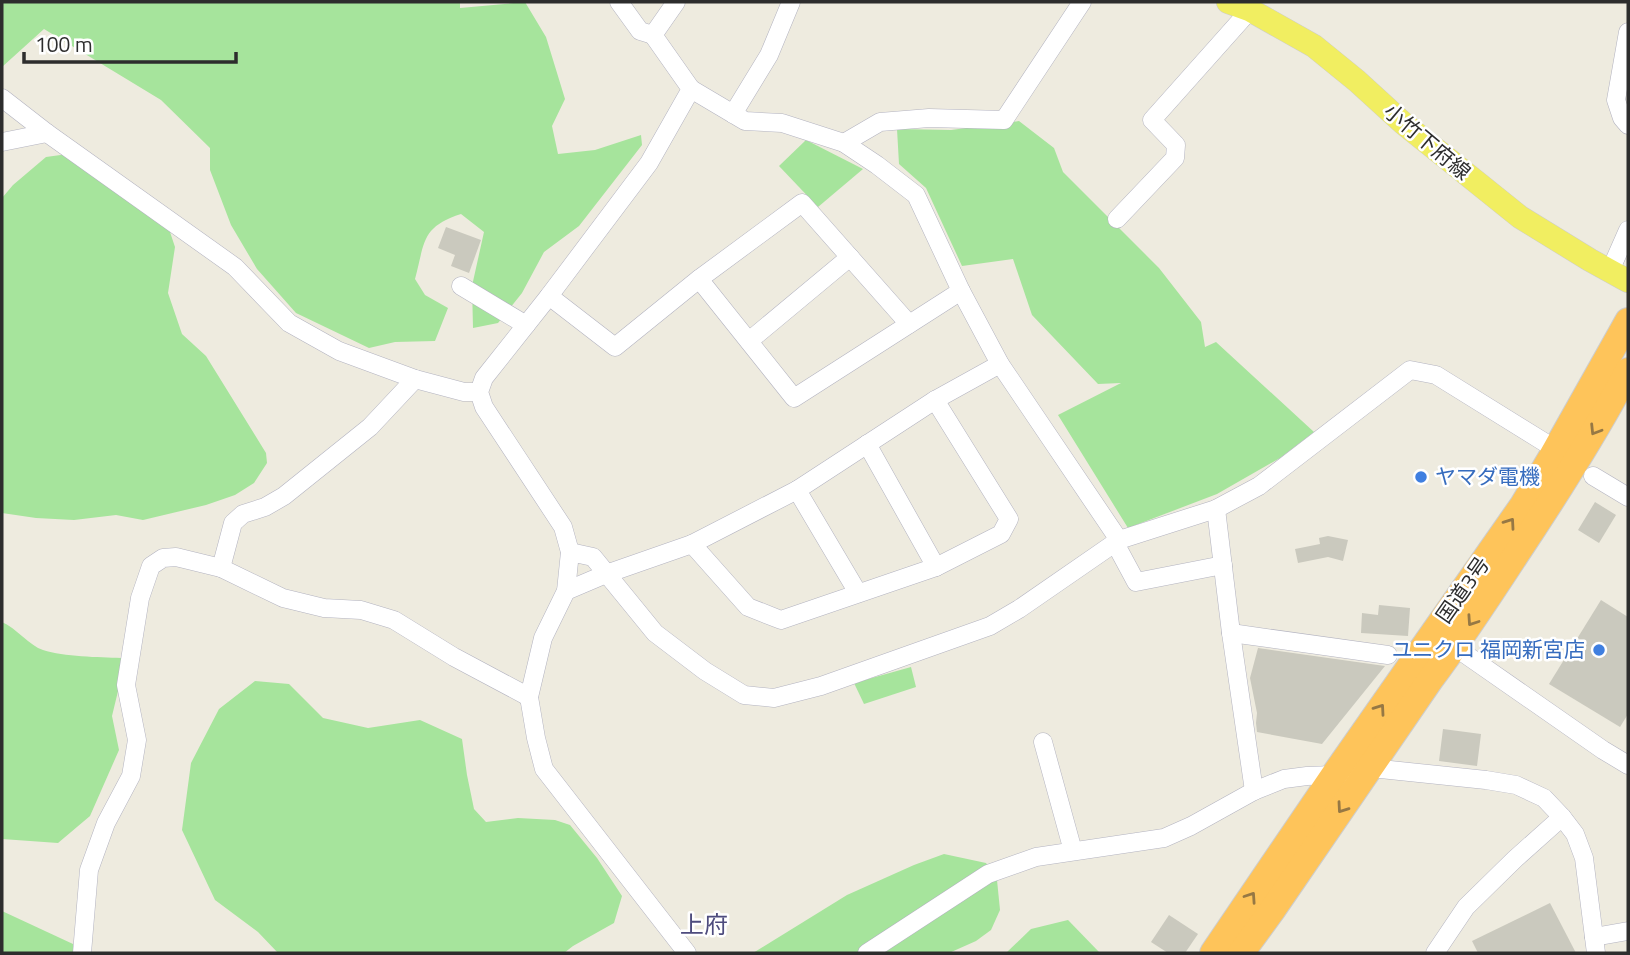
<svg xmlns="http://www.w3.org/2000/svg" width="1630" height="955" viewBox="0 0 1630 955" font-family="'Titillium Web','Noto Sans JP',sans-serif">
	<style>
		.green { fill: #a6e49c }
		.building { fill: #cac9be }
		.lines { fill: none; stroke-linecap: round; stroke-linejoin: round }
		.minor-casing { stroke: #b3b3c0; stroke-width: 19 }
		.major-casing { stroke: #cdcdcd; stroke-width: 24 }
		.highway-casing { stroke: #cdcdcd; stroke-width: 28 }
		.minor { stroke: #fff; stroke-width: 18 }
		.major { stroke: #f1ee61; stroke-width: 23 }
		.highway { stroke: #fec45a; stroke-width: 26 }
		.oneway { stroke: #967844 }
		.shop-dot { fill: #3f7fe0; stroke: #fff; stroke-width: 2.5 }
		.labels { text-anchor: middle; stroke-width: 5; stroke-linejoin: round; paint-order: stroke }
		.street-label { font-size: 21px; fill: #2d2d2d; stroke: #fff }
		.shop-label { font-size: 21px; fill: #366cbe; stroke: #fff; text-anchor: start }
		.quarter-label { font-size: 24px; fill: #4e4c7e; stroke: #fff }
	</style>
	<rect width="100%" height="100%" fill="#eeebdf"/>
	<g class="green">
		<path d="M2,2H460V8L525,2L546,37L565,99L552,126L558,154L595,150L641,135L642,145L579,226L544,252L522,293L498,323L473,328L472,286L484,232L461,214C421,227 425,242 415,279L425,295L448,308L435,341L395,342L369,348L296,313L257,269L231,225L210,170V148L161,100L44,29L2,67Z"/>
		<path d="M1019,121L1054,148L1063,172L1159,268L1201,322L1205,347L1216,342L1314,432L1280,458L1217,494L1128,528L1058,415L1121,383L1098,384L1032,315L1013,259L962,266L926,188L899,164L897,129L951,130Z"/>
		<path d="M806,140L863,169L818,207L779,166Z"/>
		<path d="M75,153L169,229L175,247L168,293L182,334L206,356L266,453L267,463L254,483L235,495L206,505L143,520L116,515L74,520L36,518L2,513V198L13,185L46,157Z"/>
		<path d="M2,622C16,628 30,646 43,650C64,657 99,657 121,658L119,687L112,716L119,750L90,816L58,843L2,839Z"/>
		<path d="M911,667L916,687L864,704L854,683Z"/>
		<path d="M255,681L289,684L323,718L368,728L420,720L462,739L467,775L474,809L486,822L518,818L555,820L570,825L597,858L622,896L614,923L573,946L564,953H278L258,932L215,900L182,830L191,763L219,709Z"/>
		<path d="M944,854L986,863L997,880L1000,910L991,930L976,941L949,953H753L847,895L914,865Z"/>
		<path d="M2,911L73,944V953H2Z"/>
		<path d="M1068,920L1100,953H1006L1031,929Z"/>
	</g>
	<g class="building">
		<path d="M446,227L481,240L469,273L451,266L455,255L438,248Z"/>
		<path d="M1595,502L1616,515L1599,543L1578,530Z"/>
		<path d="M1328,536L1348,540L1343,561L1328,557L1298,563L1295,549L1320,544L1319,538Z"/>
		<path d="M1601,600L1628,617V714L1620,727L1549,684Z"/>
		<path d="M1379,605L1410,608L1408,636L1361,633L1362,613L1378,615Z"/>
		<path d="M1258,648L1385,666L1322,744L1257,732L1256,723L1257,713L1250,678Z"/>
		<path d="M1443,729L1481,734L1477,766L1439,761Z"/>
		<path d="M1550,903L1576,953H1478L1472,941Z"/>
		<path d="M1169,915L1198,934L1185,953H1168L1151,942Z"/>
	</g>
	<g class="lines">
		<g class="minor-casing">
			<g id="minor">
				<path d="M619,2L640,31L653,35"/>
				<path d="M676,2L653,35L691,89L649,163L549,296L484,378L479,392L484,407L563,527L570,552L566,591L543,638L529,697L536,738L544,769L687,953"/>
				<path d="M1628,32L1616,100L1622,118L1628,125"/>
				<path d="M691,89L745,121L782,123L844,143L877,165L916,195L961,291L1000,364L1119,540"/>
				<path d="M2,98L47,133L235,267L289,323L339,351L415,379L464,392H479"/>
				<path d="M733,114L769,55L791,2"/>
				<path d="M2,142L47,133"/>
				<path d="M844,143L880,122L929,118L1004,120L1082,2"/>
				<path d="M1117,219L1175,158L1176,145L1152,120L1250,10"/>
				<path d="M1610,271L1628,230"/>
				<path d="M699,279L794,398L961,291"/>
				<path d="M461,286L526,325"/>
				<path d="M549,296L615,347L699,279L802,203L909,324"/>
				<path d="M749,341L850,257"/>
				<path d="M867,444L936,567"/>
				<path d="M1593,476L1628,497"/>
				<path d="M797,490L858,593"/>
				<path d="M1216,509L1231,633L1254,791"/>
				<path d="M1115,543L1136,582L1223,565"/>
				<path d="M692,544L748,607L781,620L936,567L1001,534L1009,519L935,400"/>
				<path d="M570,552L593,557L655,633L705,671L744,695L774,698L821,686L990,626L1019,609L1119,540L1216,509L1259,486L1410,370L1436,375L1544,442"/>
				<path d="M221,568L233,523L243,514L265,507L284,496L370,427L415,379"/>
				<path d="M566,591L606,574L692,544L797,490L935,400L1000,364"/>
				<path d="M1231,633L1388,655"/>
				<path d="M1455,647L1603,750L1628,765"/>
				<path d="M1043,742L1073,851"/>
				<path d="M1594,937L1628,931"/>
				<path d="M82,953L89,870L106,823L131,776L137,740L126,685L140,598L151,566L163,558L176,557L221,568L283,598L324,608L361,610L394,620L454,657L529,697"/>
				<path d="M867,953L988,874L1036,857L1164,838L1191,826L1254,791L1284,779L1307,776L1334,775L1371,768L1486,780L1516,785L1544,798L1562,817L1575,834L1584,858L1596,953"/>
				<path d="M1435,953L1466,907L1515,859L1562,817"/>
			</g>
		</g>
		<g class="major-casing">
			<path id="major" d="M1228,2L1250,10L1314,46L1357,81L1403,123L1520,217L1590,260L1628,281"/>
		</g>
		<g class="highway-casing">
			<g id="highway">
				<path d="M1213,953L1334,775L1523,505L1551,458L1628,321"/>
				<path d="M1241,953L1273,909L1430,680C1461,639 1489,596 1517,553C1557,493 1595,434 1628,371"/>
			</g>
		</g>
		<use href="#minor" class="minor"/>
		<use href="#major" class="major"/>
		<use href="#highway" class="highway"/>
	</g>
	<defs><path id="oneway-chevron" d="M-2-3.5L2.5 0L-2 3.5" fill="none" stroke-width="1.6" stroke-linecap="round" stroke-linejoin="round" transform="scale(1.75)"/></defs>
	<g class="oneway">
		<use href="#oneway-chevron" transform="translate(1595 430) rotate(122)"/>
		<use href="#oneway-chevron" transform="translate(1510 523) rotate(-55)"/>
		<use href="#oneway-chevron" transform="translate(1472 621) rotate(124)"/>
		<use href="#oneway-chevron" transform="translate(1380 709) rotate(-55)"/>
		<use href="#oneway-chevron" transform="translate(1342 808) rotate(125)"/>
		<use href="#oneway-chevron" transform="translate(1251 897) rotate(-56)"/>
	</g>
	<g class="shop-dot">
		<circle cx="1421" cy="477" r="7"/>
		<circle cx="1599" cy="650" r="7"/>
	</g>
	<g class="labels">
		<g class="street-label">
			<text transform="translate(1427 142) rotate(40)" y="7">小竹下府線</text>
			<text transform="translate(1463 590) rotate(-55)" y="7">国道3号</text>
		</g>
		<g class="shop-label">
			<text x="1435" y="484">ヤマダ電機</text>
			<text x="1585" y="657" text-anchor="end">ユニクロ 福岡新宮店</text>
		</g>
		<g class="quarter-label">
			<text x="704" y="933">上府</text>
		</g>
	</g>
	<rect width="1630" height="955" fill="none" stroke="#2d2d2d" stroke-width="7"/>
	<path d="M24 52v10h212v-10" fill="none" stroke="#2d2d2d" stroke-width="3.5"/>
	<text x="35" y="52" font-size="21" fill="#2d2d2d" stroke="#ffffff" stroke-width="5" paint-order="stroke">100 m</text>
</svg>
